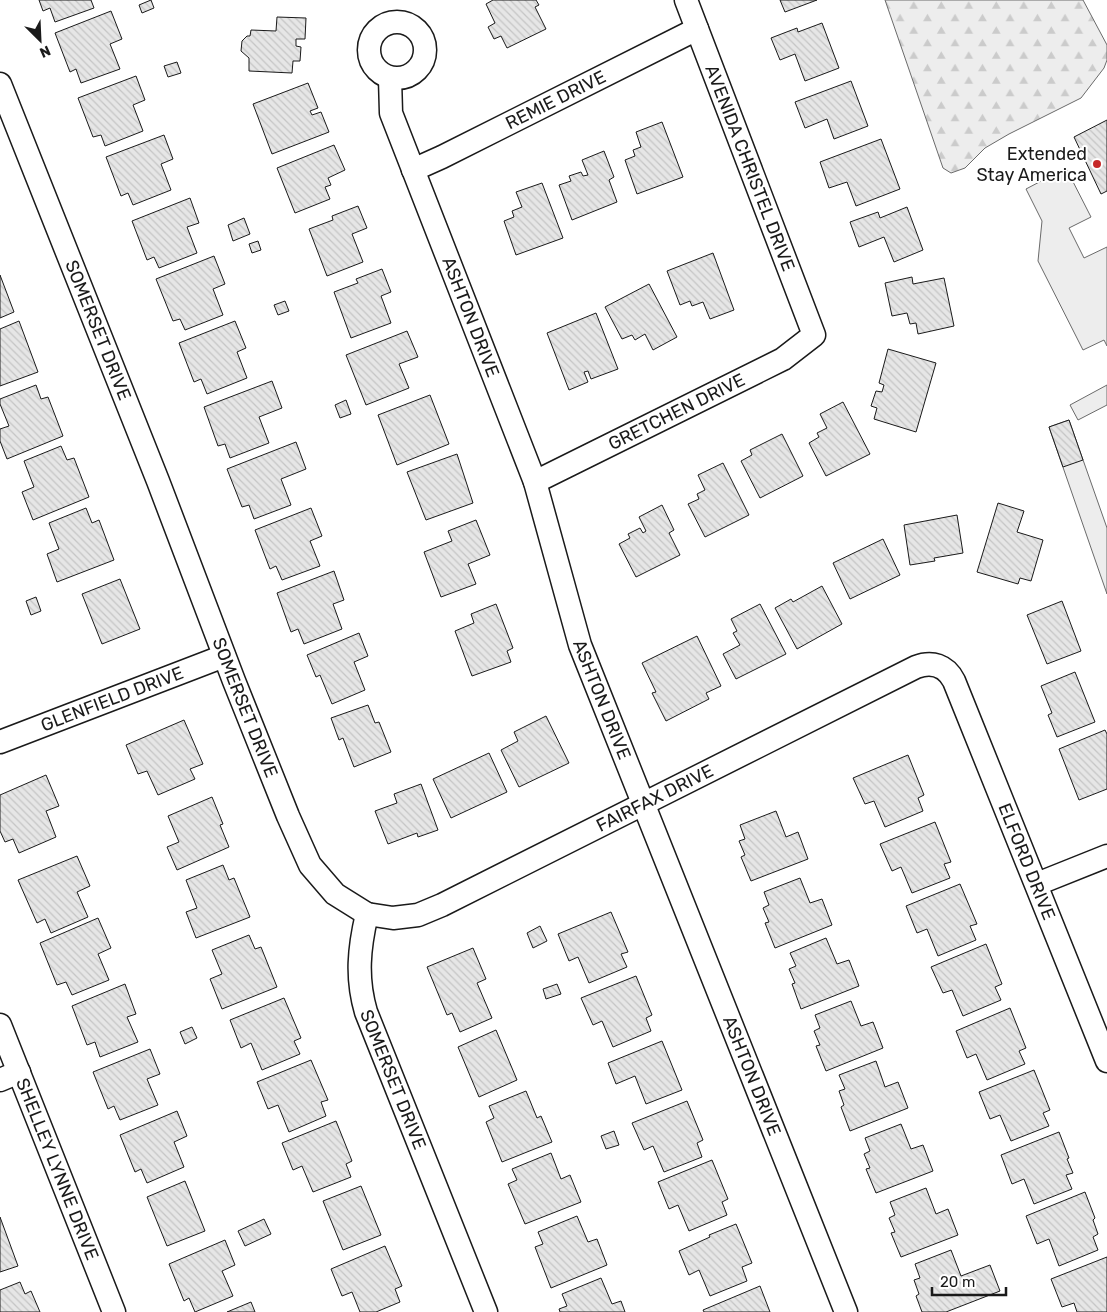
<svg xmlns="http://www.w3.org/2000/svg" width="1107" height="1312" viewBox="0 0 1107 1312" font-family="Rubik,sans-serif">
	<style>
		.forest { fill: url(#forest-firs); stroke: #6a6a6a }
		.built { fill: #ededed; stroke: #6a6a6a }
		.building { fill: url(#building-back-hatch); stroke: #1a1a1a }
		.lines { fill: none; stroke-linecap: round; stroke-linejoin: round }
		.street-casing { stroke: #1a1a1a; stroke-width: 25 }
		.street { stroke: #fff; stroke-width: 22 }
		.poi-dot { fill: #c62828; stroke: #fff; stroke-width: 2 }
		.labels { text-anchor: middle; stroke-width: 4; stroke-linejoin: round; paint-order: stroke }
		.street-label { font-size: 18px; fill: #1a1a1a; stroke: #fff }
		.poi-label { font-size: 18px; fill: #1a1a1a; stroke: #fff; text-anchor: end }
	</style>
	<defs>
		<pattern id="forest-firs" width="22" height="20" patternUnits="userSpaceOnUse" patternTransform="scale(1.25)"><rect width="22" height="20" fill="#ededed"/><path d="M5 1l3.5 6h-7zM16 11l3.5 6h-7z" fill="#cbcbcb"/></pattern>
		<pattern id="building-back-hatch" width="6" height="6" patternUnits="userSpaceOnUse" patternTransform="scale(1.25)"><rect width="6" height="6" fill="#e6e6e6"/><path d="M-1 5l2 2M0 0l6 6M5-1l2 2" fill="none" stroke="#c5c5c5"/></pattern>
	</defs>
	<rect width="100%" height="100%" fill="#fff"/>
	<path class="forest" d="M885,0H1083L1107,45V60L1104,68L1081,98L1009,134L985,148L965,168L951,173L943,168Z"/>
	<g class="built">
		<path d="M1066,168L1091,217L1069,228L1084,258L1107,247V346L1104,340L1083,350L1038,261L1042,221L1026,189Z"/>
		<path d="M1107,385V405L1078,420L1070,405Z"/>
		<path d="M1069,420L1107,528V594L1049,427Z"/>
	</g>
	<g class="building">
		<path d="M39,0H91L94,8L55,22L50,8L43,11Z"/>
		<path d="M151,0L154,8L142,13L139,5Z"/>
		<path d="M493,0H536L539,5L535,7L546,29L507,48L501,36L494,39L488,27L495,23L486,4Z"/>
		<path d="M780,0H817L785,12Z"/>
		<path d="M111,11L122,39L110,44L120,69L81,83L76,69L70,72L55,33Z"/>
		<path d="M277,17L306,18L305,39H296V46L301,47L300,61H293L292,73L249,71V58L241,51L242,41L247,36H250L251,30L276,31Z"/>
		<path d="M822,23L839,68L805,81L795,54L780,60L771,38L797,28L798,32Z"/>
		<path d="M177,62L181,73L168,77L164,66Z"/>
		<path d="M136,76L145,100L133,105L143,131L105,146L101,135L93,137L78,98Z"/>
		<path d="M851,81L868,126L834,139L827,119L805,128L795,102Z"/>
		<path d="M308,83L318,108L310,111L312,115L321,112L329,132L272,154L253,104Z"/>
		<path d="M1107,120V191L1101,194L1074,137Z"/>
		<path d="M662,122L683,177L637,194L625,160L635,156L633,150L641,147L636,132Z"/>
		<path d="M164,135L173,159L161,164L171,190L133,205L128,193L121,196L106,157Z"/>
		<path d="M881,139L900,189L856,206L847,182L829,188L820,162Z"/>
		<path d="M334,145L345,170L328,178L331,185L325,187L330,199L295,213L277,168Z"/>
		<path d="M604,151L614,177L609,180L617,202L572,220L559,185L571,181L569,176L581,172L583,176L588,175L582,160Z"/>
		<path d="M542,183L563,238L516,255L504,221L514,217L512,211L522,207L516,192Z"/>
		<path d="M190,198L199,223L187,227L197,253L159,268L154,257L147,260L132,221Z"/>
		<path d="M358,206L367,228L352,234L363,262L327,276L309,229L333,220L332,216Z"/>
		<path d="M907,207L923,250L894,262L884,237L859,247L850,222L878,212L880,218Z"/>
		<path d="M244,218L250,234L233,241L228,225Z"/>
		<path d="M258,241L261,250L252,253L249,244Z"/>
		<path d="M713,253L734,310L710,319L703,302L692,306L690,301L680,305L667,271Z"/>
		<path d="M214,256L225,284L213,289L223,315L185,330L180,319L173,321L156,279Z"/>
		<path d="M382,269L391,292L381,296L391,323L351,338L334,292L358,283L356,279Z"/>
		<path d="M0,275L14,312L0,318Z"/>
		<path d="M912,277L913,284L944,278L954,326L918,334L916,323L910,324L907,313L892,316L885,283Z"/>
		<path d="M649,284L677,337L653,350L645,334L635,340L632,335L622,339L605,307Z"/>
		<path d="M285,301L289,311L278,315L274,305Z"/>
		<path d="M596,313L618,369L591,379L588,371L584,372L588,382L569,390L547,333Z"/>
		<path d="M19,321L38,372L0,386V329Z"/>
		<path d="M235,321L246,348L237,352L247,378L207,394L201,379L194,382L179,343Z"/>
		<path d="M407,331L418,357L399,364L409,388L366,405L346,355Z"/>
		<path d="M888,349L936,363L916,432L874,419L877,408L871,406L876,391L882,392L884,385L879,383Z"/>
		<path d="M272,381L282,408L259,417L269,443L230,458L225,444L218,446L204,407Z"/>
		<path d="M36,385L41,399L48,397L63,436L7,459L0,441V429L9,426L0,404V399Z"/>
		<path d="M430,395L449,444L397,465L378,415Z"/>
		<path d="M346,400L351,414L340,418L335,405Z"/>
		<path d="M843,402L870,454L826,476L809,443L819,437L817,433L827,428L820,414Z"/>
		<path d="M1069,420L1083,460L1063,467L1049,427Z"/>
		<path d="M782,434L803,476L760,498L741,461L752,455L750,450Z"/>
		<path d="M296,442L306,469L281,479L291,505L254,519L249,505L242,507L227,469Z"/>
		<path d="M61,446L67,460L74,458L89,497L33,520L22,492L34,487L24,461Z"/>
		<path d="M457,454L473,503L426,520L407,472Z"/>
		<path d="M723,463L749,515L705,537L688,504L699,499L697,494L705,490L698,475Z"/>
		<path d="M998,503L1024,511L1017,532L1043,540L1031,581L1020,578L1018,584L977,572Z"/>
		<path d="M662,505L674,530L669,533L680,555L636,577L619,544L630,538L628,534L640,528L643,533L646,531L639,517Z"/>
		<path d="M86,508L92,523L99,520L114,560L57,582L47,554L59,549L49,523Z"/>
		<path d="M311,508L322,536L310,541L320,566L282,580L276,566L270,569L255,530Z"/>
		<path d="M957,515L963,553L934,558L935,561L910,565L904,525Z"/>
		<path d="M476,520L490,555L468,564L476,584L441,597L424,552L452,541L448,531Z"/>
		<path d="M883,539L900,575L850,599L833,563Z"/>
		<path d="M334,571L344,600L333,604L342,629L304,644L298,629L291,632L277,593Z"/>
		<path d="M120,579L140,629L102,644L82,594Z"/>
		<path d="M822,586L842,624L797,649L775,608L791,599L793,602Z"/>
		<path d="M36,597L41,611L31,615L26,601Z"/>
		<path d="M1062,601L1081,651L1047,664L1027,615Z"/>
		<path d="M496,604L513,648L507,651L511,662L472,676L455,631L474,623L471,614Z"/>
		<path d="M760,604L786,654L736,679L723,654L740,645L733,633L737,631L731,619Z"/>
		<path d="M359,633L368,656L354,662L365,690L332,704L320,675L316,677L307,655Z"/>
		<path d="M697,636L721,686L706,693L709,699L666,721L652,693L656,692L642,663Z"/>
		<path d="M1075,672L1095,722L1057,737L1048,715L1052,713L1041,686Z"/>
		<path d="M368,705L375,723L379,722L391,752L354,767L343,738L339,740L331,718Z"/>
		<path d="M546,716L569,763L519,787L501,750L518,741L514,732Z"/>
		<path d="M184,720L203,764L190,769L195,779L158,795L147,771L138,774L126,745Z"/>
		<path d="M1105,730L1107,734V789L1079,800L1059,749Z"/>
		<path d="M489,753L507,792L451,818L433,779Z"/>
		<path d="M908,755L924,795L918,798L923,811L885,827L874,801L865,804L853,778Z"/>
		<path d="M46,775L59,806L46,811L56,837L19,853L13,839L5,842L0,831V795Z"/>
		<path d="M421,784L438,830L418,837L417,833L388,844L375,811L397,803L394,794Z"/>
		<path d="M212,797L223,824L220,825L229,847L177,870L167,847L179,842L168,816Z"/>
		<path d="M776,811L786,837L798,832L808,859L751,881L741,857L745,855L739,841L745,839L740,825Z"/>
		<path d="M935,822L951,862L944,864L950,878L912,893L901,867L892,871L880,844Z"/>
		<path d="M77,856L90,886L77,892L88,917L51,933L45,919L37,923L18,880Z"/>
		<path d="M223,865L229,880L234,878L250,917L196,938L186,912L197,908L186,880Z"/>
		<path d="M800,878L810,903L822,899L832,925L775,948L765,923L769,922L763,908L769,905L764,892Z"/>
		<path d="M960,884L977,924L970,926L976,940L938,956L927,929L917,933L906,906Z"/>
		<path d="M611,912L628,952L621,954L627,967L589,983L578,957L569,961L558,934Z"/>
		<path d="M98,918L111,948L98,954L109,980L72,995L66,982L57,985L40,943Z"/>
		<path d="M540,926L547,941L533,948L527,933Z"/>
		<path d="M249,935L255,949L261,947L277,987L222,1009L210,979L222,974L212,950Z"/>
		<path d="M826,938L837,964L849,960L859,986L801,1009L792,984L795,983L789,969L796,966L790,953Z"/>
		<path d="M986,944L1002,984L995,987L1001,1000L963,1016L952,990L943,993L931,967Z"/>
		<path d="M473,948L486,979L477,983L492,1018L460,1032L452,1013L447,1015L427,967Z"/>
		<path d="M636,976L652,1015L646,1018L651,1031L613,1047L602,1021L593,1025L581,998Z"/>
		<path d="M125,984L136,1014L127,1017L138,1042L100,1057L95,1042L87,1045L72,1006Z"/>
		<path d="M557,984L561,994L546,999L543,989Z"/>
		<path d="M284,998L301,1038L294,1041L300,1054L262,1070L251,1043L241,1048L230,1020Z"/>
		<path d="M851,1001L861,1026L873,1022L883,1048L826,1071L816,1046L820,1045L814,1031L820,1028L815,1015Z"/>
		<path d="M1010,1008L1026,1048L1019,1051L1025,1064L987,1080L976,1054L967,1058L956,1031Z"/>
		<path d="M192,1027L197,1038L185,1044L180,1032Z"/>
		<path d="M496,1030L517,1080L479,1097L458,1047Z"/>
		<path d="M662,1041L682,1090L646,1104L635,1076L616,1084L608,1063Z"/>
		<path d="M150,1049L160,1074L147,1079L158,1105L120,1120L114,1106L108,1109L93,1072Z"/>
		<path d="M311,1060L328,1100L321,1102L326,1116L289,1132L278,1105L268,1109L257,1082Z"/>
		<path d="M876,1061L885,1087L898,1082L908,1108L850,1131L841,1107L844,1105L839,1091L845,1089L839,1075Z"/>
		<path d="M1034,1070L1050,1110L1043,1113L1049,1126L1011,1141L1000,1115L990,1119L979,1092Z"/>
		<path d="M526,1091L537,1118L541,1116L552,1142L502,1162L486,1122L494,1118L489,1106Z"/>
		<path d="M687,1101L703,1140L697,1143L702,1157L664,1172L653,1146L644,1150L632,1123Z"/>
		<path d="M177,1111L187,1136L174,1142L184,1167L147,1183L141,1169L135,1172L120,1135Z"/>
		<path d="M336,1121L352,1161L346,1164L351,1177L313,1192L302,1166L293,1170L282,1143Z"/>
		<path d="M901,1124L911,1149L923,1145L933,1171L876,1193L866,1169L870,1168L864,1154L870,1151L865,1138Z"/>
		<path d="M614,1131L619,1145L606,1149L601,1136Z"/>
		<path d="M1059,1132L1069,1158L1067,1159L1073,1173L1066,1175L1072,1189L1034,1204L1024,1179L1012,1184L1001,1155Z"/>
		<path d="M551,1153L561,1179L570,1175L581,1202L525,1224L508,1184L517,1180L512,1169Z"/>
		<path d="M712,1160L728,1199L722,1202L727,1215L689,1231L678,1205L669,1209L658,1182Z"/>
		<path d="M185,1181L205,1231L167,1246L147,1197Z"/>
		<path d="M361,1186L381,1235L343,1250L323,1201Z"/>
		<path d="M926,1188L936,1214L948,1209L958,1235L901,1257L891,1233L895,1232L889,1218L895,1215L890,1202Z"/>
		<path d="M1085,1192L1095,1218L1093,1220L1098,1234L1093,1237L1098,1250L1059,1266L1049,1239L1037,1244L1026,1216Z"/>
		<path d="M577,1216L588,1242L597,1239L607,1265L551,1288L535,1247L543,1244L538,1232Z"/>
		<path d="M0,1217L18,1266L0,1272Z"/>
		<path d="M264,1219L271,1234L245,1246L238,1231Z"/>
		<path d="M736,1224L752,1263L742,1267L747,1281L710,1296L699,1270L689,1275L679,1251L710,1237L709,1235Z"/>
		<path d="M225,1240L235,1265L222,1271L233,1296L195,1312L189,1298L184,1301L169,1264Z"/>
		<path d="M385,1246L402,1286L395,1289L400,1302L376,1312H360L352,1292L342,1296L331,1269Z"/>
		<path d="M951,1250L961,1276L990,1265L1000,1291L946,1312H922L916,1296L919,1294L914,1280L920,1278L915,1264Z"/>
		<path d="M1107,1257V1312H1077L1074,1303L1062,1307L1051,1279Z"/>
		<path d="M601,1278L612,1304L621,1301L625,1312H560L559,1309L567,1306L562,1294Z"/>
		<path d="M20,1282L25,1294L31,1291L40,1312H0V1290Z"/>
		<path d="M760,1286L770,1312H704L703,1310Z"/>
		<path d="M251,1302L255,1312H227Z"/>
	</g>
	<g class="lines">
		<g class="street-casing">
			<g id="street">
				<circle cx="397" cy="50" r="28"/>
				<path id="s1" d="M390,78L391,113L535,482L580,645L846,1312"/>
				<path id="s2" d="M0,84L158,481L234,681L288,816L310,865L335,894L367,914L393,918L418,915L442,905L916,667C932,661 946,665 954,681L1107,1061"/>
				<path id="s3" d="M413,170L442,157L697,29"/>
				<path id="s4" d="M535,482L783,359L814,335L686,0"/>
				<path id="s5" d="M0,742L224,656"/>
				<path d="M1037,884L1107,856"/>
				<path id="s6" d="M367,914C359,948 356,978 366,1012L486,1312"/>
				<path id="s7" d="M0,1025L114,1312"/>
				<path d="M0,1080L19,1072"/>
			</g>
		</g>
		<use href="#street" class="street"/>
	</g>
	<circle class="poi-dot" cx="1097" cy="164" r="5"/>
	<g class="labels">
		<g class="street-label">
			<text dy="6" stroke="none"><textPath href="#s3" startOffset="159">REMIE DRIVE</textPath></text>
			<text transform="translate(750 168) rotate(69)" y="6">AVENIDA CHRISTEL DRIVE</text>
			<text dy="6" stroke="none"><textPath href="#s1" startOffset="254">ASHTON DRIVE</textPath></text>
			<text dy="6" stroke="none"><textPath href="#s2" startOffset="265">SOMERSET DRIVE</textPath></text>
			<text dy="6" stroke="none"><textPath href="#s4" startOffset="158">GRETCHEN DRIVE</textPath></text>
			<text dy="6" stroke="none"><textPath href="#s5" startOffset="120">GLENFIELD DRIVE</textPath></text>
			<text dy="6" stroke="none"><textPath href="#s1" startOffset="659">ASHTON DRIVE</textPath></text>
			<text dy="6" stroke="none"><textPath href="#s2" startOffset="670">SOMERSET DRIVE</textPath></text>
			<text dy="6" stroke="none"><textPath href="#s2" startOffset="1232">FAIRFAX DRIVE</textPath></text>
			<text dy="6" stroke="none"><textPath href="#s2" startOffset="1764">ELFORD DRIVE</textPath></text>
			<text dy="6" stroke="none"><textPath href="#s1" startOffset="1064">ASHTON DRIVE</textPath></text>
			<text dy="6" stroke="none"><textPath href="#s6" startOffset="172">SOMERSET DRIVE</textPath></text>
			<text dy="6" stroke="none"><textPath href="#s7" startOffset="155">SHELLEY LYNNE DRIVE</textPath></text>
		</g>
		<g class="poi-label">
			<text x="1087" y="160">Extended<tspan x="1087" dy="21">Stay America</tspan></text>
		</g>
	</g>
	<g transform="translate(40 40) rotate(156)" stroke="#ffffff" stroke-width="4" paint-order="stroke">
	<path d="M0-4L9 19L0 12L-9 19Z" fill="#1a1a1a"/>
	<text y="-8" font-size="14" font-weight="bold" text-anchor="middle" fill="#1a1a1a">N</text>
	</g>
	<path d="M932 1287v8h74v-8" fill="none" stroke="#1a1a1a" stroke-width="2.5"/>
	<text x="940" y="1287" font-size="15" fill="#1a1a1a" stroke="#ffffff" stroke-width="4" paint-order="stroke">20 m</text>
</svg>
